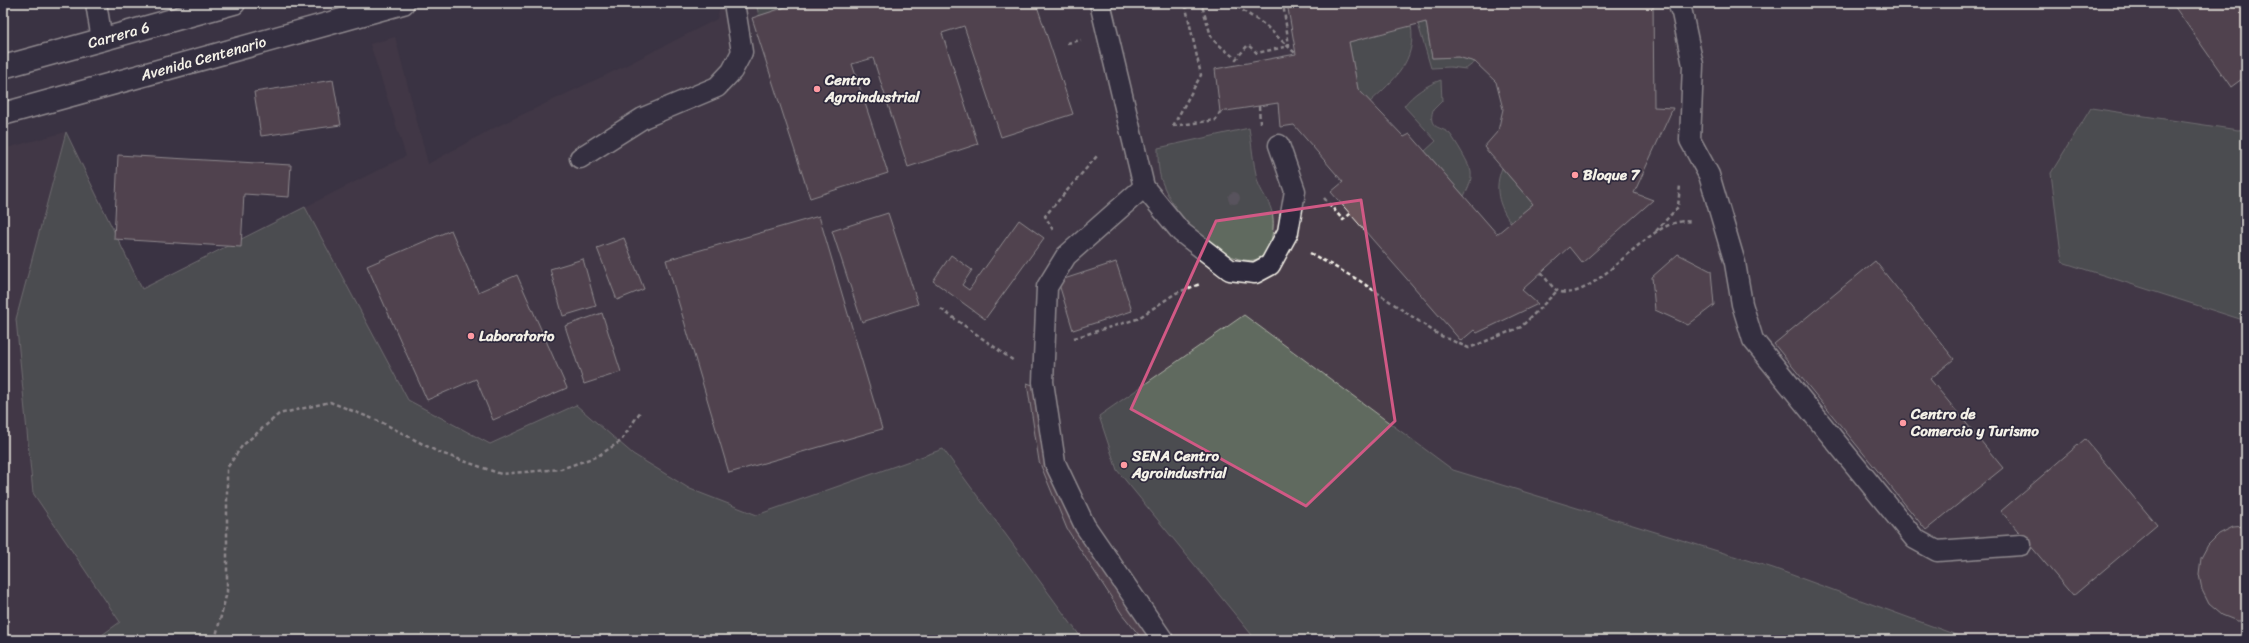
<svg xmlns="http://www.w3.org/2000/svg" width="2249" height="643" viewBox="0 0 2249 643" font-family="Sriracha,sans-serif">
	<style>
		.built { fill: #4a3e4a }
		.green { fill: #616b5f; stroke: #aaaea4 }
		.building { fill: #6c565b; stroke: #f4f1e8; fill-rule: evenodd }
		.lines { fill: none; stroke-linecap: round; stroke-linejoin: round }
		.lane-casing { stroke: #f4f1e8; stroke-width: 23 }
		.secondary-casing { stroke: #f4f1e8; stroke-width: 25 }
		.path { stroke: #f4f1e8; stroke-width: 2.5; stroke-dasharray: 4 3; stroke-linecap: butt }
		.lane { stroke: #2f2a3d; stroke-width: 20 }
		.secondary { stroke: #2f2a3d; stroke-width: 22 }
		.tree { fill: #7c7a7c }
		.marked { fill: none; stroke: #d15985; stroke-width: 3; stroke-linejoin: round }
		.poi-dot { fill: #ff9aa2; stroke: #2f2a3d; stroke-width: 1.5 }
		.labels { text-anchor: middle; stroke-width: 3.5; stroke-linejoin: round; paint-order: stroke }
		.street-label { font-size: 15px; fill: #f4f1e8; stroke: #2f2a3d }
		.poi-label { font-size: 15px; font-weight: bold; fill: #f4f1e8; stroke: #2f2a3d; text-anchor: start }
	</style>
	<rect width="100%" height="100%" fill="#3b3343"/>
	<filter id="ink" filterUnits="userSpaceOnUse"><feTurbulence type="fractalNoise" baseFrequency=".025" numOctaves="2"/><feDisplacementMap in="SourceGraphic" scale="8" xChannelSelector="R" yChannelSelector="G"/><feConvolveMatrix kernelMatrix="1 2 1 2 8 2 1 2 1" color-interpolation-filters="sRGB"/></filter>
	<g filter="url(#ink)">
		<path class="built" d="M721,3H2246V640H3V149L66,132L143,289L406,156L370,44L395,37L428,164L492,129L623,67L717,19Z"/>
		<g class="green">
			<path d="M756,3H798L759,16Z"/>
			<path d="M1426,22L1432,58L1458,57L1475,62L1466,69L1450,67L1431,68L1418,24Z"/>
			<path d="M1411,25C1417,61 1394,80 1370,102L1358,89L1349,42Z"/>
			<path d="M1441,80L1442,101L1433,110C1427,130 1442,126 1450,134C1455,140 1470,165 1471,172C1472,181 1468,188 1464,196L1425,151L1436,141L1404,106C1413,94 1427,85 1441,80Z"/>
			<path d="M2091,108L2238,130L2246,129V321L2062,262L2051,173Z"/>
			<path d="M1249,128C1252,145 1253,163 1257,179C1262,198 1275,203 1273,228C1269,285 1220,254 1195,232C1185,223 1169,199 1164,187C1158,174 1158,162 1158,148Z"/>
			<path d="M66,132L142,289L305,207L408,400L490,444L576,405L633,454L690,489L757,515L943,449L1083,640H95L120,622L33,493L16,319Z"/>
			<path d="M1502,168L1533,204L1511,223C1498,205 1494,188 1502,168Z"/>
			<path d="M1244,315L1453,470L1773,568L1970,640H1256L1117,470L1099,416Z"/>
		</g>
		<g class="building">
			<path d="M798,3H1036L1073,114L1001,137L964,26L942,33L978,144L908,167L873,58L852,64L888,173L810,198L752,18Z"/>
			<path d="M1287,3H1653L1654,107L1673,108L1634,193L1653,200L1582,263L1569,247L1522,290L1538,304L1477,333L1474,330L1461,341L1331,192L1343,182L1294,125L1280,127L1278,103L1220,112L1215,69L1296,54ZM1426,22L1432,58L1458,57L1475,62L1496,82L1503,109L1498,131L1484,147L1533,204L1497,234L1410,134L1404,137L1358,89L1349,42Z"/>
			<path d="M2172,3H2240L2246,11V76L2231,87Z"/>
			<path d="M333,80L341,125L261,136L254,92Z"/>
			<path d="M118,155L291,165L289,197L244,194L241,247L114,239Z"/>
			<path d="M888,213L918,304L862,322L832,231Z"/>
			<path d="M819,216L882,429L729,473L666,260Z"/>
			<path d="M1019,220L1044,238L985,319L933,281L951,255L972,270L962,285L969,290Z"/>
			<path d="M451,230L478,292L517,275L567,388L493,420L476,379L427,400L367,266Z"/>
			<path d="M624,238L644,289L617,300L597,248Z"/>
			<path d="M1678,254L1711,271L1714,305L1688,325L1655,310L1652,277Z"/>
			<path d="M583,259L596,306L563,316L550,269Z"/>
			<path d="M1875,261L1954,359L1930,379L2003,468L1926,530L1774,344Z"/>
			<path d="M1116,262L1132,311L1073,330L1058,281Z"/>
			<path d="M602,313L621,372L584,384L565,326Z"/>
			<path d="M1027,383L1044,389L1055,463L1163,640H1143L1122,614L1067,529L1039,461Z"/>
			<path d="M2085,439L2157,525L2073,596L2001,511Z"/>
			<path d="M2246,526V621H2237L2222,615L2209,604L2202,590L2199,574L2201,558L2208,545L2219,534L2233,527Z"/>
		</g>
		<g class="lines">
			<g class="lane-casing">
				<g id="lane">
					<path d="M96,3L102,40"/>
					<path d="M1100,3L1144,187L1181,232L1230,270L1255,273L1270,265L1288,232L1295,191L1279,145"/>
					<path d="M1678,3L1682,13L1693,65L1690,140L1709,175L1735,263L1742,304L1753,340L1915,539L1937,551L2021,545"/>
					<path d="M580,158L643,118L717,87L732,71L742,52L734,3"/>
					<path d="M1144,187L1066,256L1047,287L1043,382L1055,463L1085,526L1163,640"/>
				</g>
			</g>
			<g class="secondary-casing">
				<g id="secondary">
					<path id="s1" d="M3,67L234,3"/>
					<path id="s2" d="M3,114L403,3"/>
				</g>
			</g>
			<g class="path">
				<path d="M1197,3L1203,9L1212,39L1236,59L1248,45L1257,53L1289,46L1283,3"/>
				<path d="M1231,3L1265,25L1296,54"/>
				<path d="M1067,43L1081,40"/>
				<path d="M1259,106L1260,123"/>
				<path d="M1173,126L1201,75L1185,3"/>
				<path d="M1173,126L1216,120L1220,112"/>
				<path d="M1324,198L1343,220L1350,214"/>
				<path d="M1053,230L1045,216L1097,156"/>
				<path d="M1656,231L1678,207L1680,185"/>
				<path d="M1310,253L1360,281L1439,335L1469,348L1521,327L1558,290"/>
				<path d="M1541,273C1546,278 1552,288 1558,291C1596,306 1649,212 1692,222"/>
				<path d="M941,309L1014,361"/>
				<path d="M1074,338L1137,319L1176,293L1200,284"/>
				<path d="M215,640L227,592V468L242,446L279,414L330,402L381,422L438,452L501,474L561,469L598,456L621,441L640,412"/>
			</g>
			<use href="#lane" class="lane"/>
			<use href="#secondary" class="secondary"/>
		</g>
		<circle class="tree" cx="1234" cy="198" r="6"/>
	</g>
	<path d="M0 0H2249V643H0ZM1361,200L1395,421L1306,506L1131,409L1216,221Z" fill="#3b3343" fill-opacity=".55" fill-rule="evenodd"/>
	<path class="marked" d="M1361,200L1395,421L1306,506L1131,409L1216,221Z"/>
	<g class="poi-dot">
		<circle cx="817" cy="89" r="4"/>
		<circle cx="1575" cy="175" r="4"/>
		<circle cx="471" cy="336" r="4"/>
		<circle cx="1903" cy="423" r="4"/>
		<circle cx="1124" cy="465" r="4"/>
	</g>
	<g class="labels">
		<g class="street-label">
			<text dy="5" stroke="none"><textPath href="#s1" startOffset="120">Carrera 6</textPath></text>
			<text dy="5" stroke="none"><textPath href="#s2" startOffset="208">Avenida Centenario</textPath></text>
		</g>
		<g class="poi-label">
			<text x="825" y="85">Centro<tspan x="825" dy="17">Agroindustrial</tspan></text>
			<text x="1583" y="180">Bloque 7</text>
			<text x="479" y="341">Laboratorio</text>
			<text x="1911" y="419">Centro de<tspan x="1911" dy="17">Comercio y Turismo</tspan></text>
			<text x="1132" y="461">SENA Centro<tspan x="1132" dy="17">Agroindustrial</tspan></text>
		</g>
	</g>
	<rect width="2249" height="643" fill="none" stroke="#2f2a3d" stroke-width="16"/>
	<rect x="8" y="8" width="2233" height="627" fill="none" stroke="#f4f1e8" stroke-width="1.5" filter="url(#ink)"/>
</svg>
